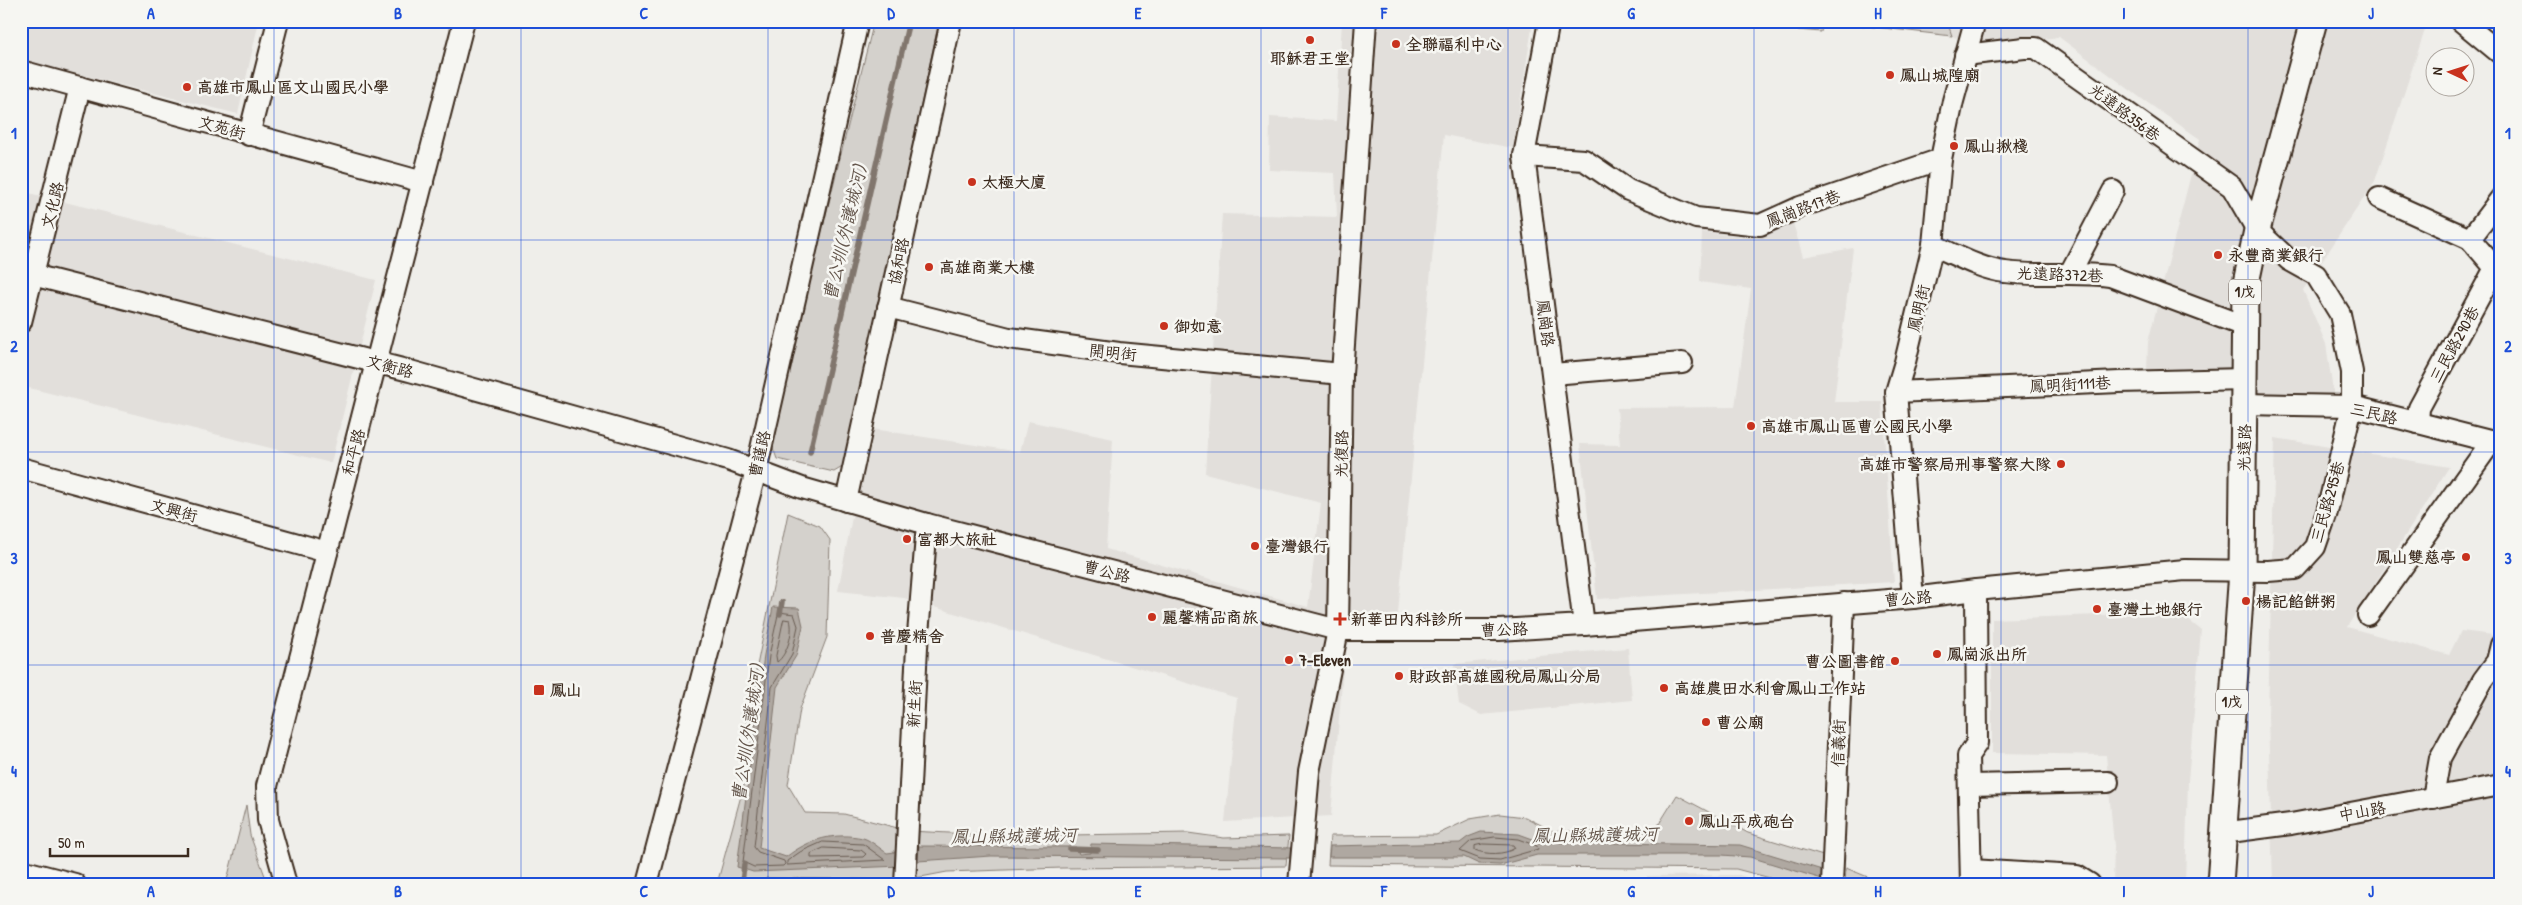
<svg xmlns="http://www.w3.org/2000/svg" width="2522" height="905" viewBox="0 0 2522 905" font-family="'Patrick Hand','LXGW WenKai TC',sans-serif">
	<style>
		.built { fill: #e2dfdb }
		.green { fill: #d4d1cc; stroke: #887e75 }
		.water { fill: #afa8a1; stroke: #81766d }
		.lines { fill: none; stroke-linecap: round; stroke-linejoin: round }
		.shore { stroke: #695c52; stroke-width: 1 }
		.stream { stroke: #81766d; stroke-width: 5.5 }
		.minor-casing { stroke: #3b2a1e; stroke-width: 24 }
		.major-casing { stroke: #3b2a1e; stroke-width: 29 }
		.minor { stroke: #f6f6f2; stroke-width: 20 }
		.major { stroke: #f6f6f2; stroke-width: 25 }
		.grid { fill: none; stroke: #1d4ed8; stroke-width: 1; stroke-opacity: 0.55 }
		.poi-dot { fill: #c8321e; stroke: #f6f6f2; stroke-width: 2 }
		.labels { text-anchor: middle; stroke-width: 5; stroke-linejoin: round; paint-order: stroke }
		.shield { fill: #f6f6f2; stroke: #73675e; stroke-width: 1 }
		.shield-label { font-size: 15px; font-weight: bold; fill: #3b2a1e }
		.poi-label { font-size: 16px; font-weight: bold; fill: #3b2a1e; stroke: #f6f6f2; text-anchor: start }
		.street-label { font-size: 16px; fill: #3b2a1e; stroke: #f6f6f2 }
		.water-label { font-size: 18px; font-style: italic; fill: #64564c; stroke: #f6f6f2 }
		.neatline { fill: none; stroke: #1d4ed8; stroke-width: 2 }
		.grid-label { font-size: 16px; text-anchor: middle; font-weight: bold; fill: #1d4ed8 }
	</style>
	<rect width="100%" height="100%" fill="#efeeea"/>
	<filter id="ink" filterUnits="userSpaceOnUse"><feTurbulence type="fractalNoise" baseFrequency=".02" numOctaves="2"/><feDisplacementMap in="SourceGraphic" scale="10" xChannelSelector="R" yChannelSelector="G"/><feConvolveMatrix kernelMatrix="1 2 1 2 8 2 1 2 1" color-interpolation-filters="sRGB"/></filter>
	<g filter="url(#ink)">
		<g class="built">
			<path d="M21,21H259L238,114L21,60Z"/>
			<path d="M1342,21H1533L1513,148L1444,135L1397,623L1347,621L1331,816L1225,822L1237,698L904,598L838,591L852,517L873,429L1020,452L1028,421L1113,439L1106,549L1308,607L1321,503L1205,473L1222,214L1337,217L1335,173L1269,170L1270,117L1336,121Z"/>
			<path d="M1947,21H2431L2425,30L2375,181L2303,290L2326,344L2336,411L2147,372L2148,342L2200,139L2142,99L2059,37L1983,47L1952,36Z"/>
			<path d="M21,191L376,280L331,463L21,386Z"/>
			<path d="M1793,223L1803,257L1853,248L1834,402H1882L1894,582L1597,599L1580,444L1620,445L1617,408L1735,407L1751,289L1700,282L1702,232L1759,238Z"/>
			<path d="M2275,438L2449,467L2347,627L2449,655L2461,631L2501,636V884H2273L2268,716Z"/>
			<path d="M2178,612L2201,630L2188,781L2185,884H2113L2114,846L2106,755L1992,753V619Z"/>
			<path d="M1628,648L1632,700L1481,715L1459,704L1454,664Z"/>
			<path d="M1739,875L1771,884H1647V876Z"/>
		</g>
		<g class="green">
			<path d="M874,21H939L844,466L834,472L777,459L772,445L805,299Z"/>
			<path d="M1692,21H1947L1952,36L1823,21L1821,32Z"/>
			<path d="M788,513L820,526L830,540L827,637L800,709L788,785L805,813L844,814L909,831L1010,836L1188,833L1224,838L1289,836L1286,866L1062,868L947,872L905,880L766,878L763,884H717L751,759L747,715Z"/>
			<path d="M1677,795L1748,833L1823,856L1821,884H1793L1736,869L1328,865L1330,836L1436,835L1470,819L1500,814L1525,817L1553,831L1654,832Z"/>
			<path d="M246,805L250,835L268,884H226Z"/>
			<path d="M1846,868L1885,884H1845Z"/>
		</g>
		<g class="water">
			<path d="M773,607L799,608L803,626L796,656L777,687L759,848L786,857C809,839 834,832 863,838C871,840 880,849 887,853L903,851L902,866L753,872L737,867L764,655Z"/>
			<path d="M1481,832L1519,834L1541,842L1740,845L1822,870V879L1750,857L1722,855H1537L1500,865L1479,864L1464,857H1329L1330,846L1460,843L1468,837Z"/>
			<path d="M1091,844L1292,848L1291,858L991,856L918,861L919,846L1076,847L1079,854L1090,853Z"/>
		</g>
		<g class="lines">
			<g class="shore">
				<path d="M779,612L794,614L798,626L792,654L772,687L754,847L758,852L784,861L785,864L783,866L754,867L743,862L769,656Z"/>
				<path d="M784,619L790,620C794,632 787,655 777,662L776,656Z"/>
				<path d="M1495,837L1518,839L1537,846L1538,849L1500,860L1480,859L1460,851L1471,841Z"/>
				<path d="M823,842L863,844L885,860L787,865V861L800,852Z"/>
				<path d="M1483,844L1513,845L1515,848C1505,855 1486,855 1475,850V846Z"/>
				<path d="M824,848L861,850L866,854L863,857L811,858V854Z"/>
			</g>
			<g class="stream">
				<path d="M810,452L909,21"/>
				<path d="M780,614L782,602"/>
				<path d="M1070,849L1098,850"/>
				<path d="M1836,880L1848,884"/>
				<path d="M742,884L744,864"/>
			</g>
			<g class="minor-casing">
				<g id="minor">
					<path d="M1549,21L1524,156L1584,625"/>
					<path d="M2461,21L2501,54"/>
					<path d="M21,71L423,182"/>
					<path d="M249,135L278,21"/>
					<path d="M1524,156L1584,160L1628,190L1696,218L1760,225L1800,207L1941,159"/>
					<path d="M2379,198L2470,239L2501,198"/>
					<path d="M1933,245C1956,255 1980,269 2005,272C2039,277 2075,271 2110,276L2244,326"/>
					<path d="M21,272L410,371L728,460L802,488L927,524L1338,630H1499L1584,625L1913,598L1976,590L2185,570L2268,571L2295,569L2315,547L2327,512L2352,406V372L2340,314L2316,275L2289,260L2257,230L2232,187L2036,48H2024L1965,55"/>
					<path d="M2070,273L2113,191"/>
					<path d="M888,307L1009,338L1119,353L1342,374"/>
					<path d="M21,322L80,87"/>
					<path d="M1553,374L1682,363"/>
					<path d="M1896,392L2119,382L2245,379"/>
					<path d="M2244,404L2352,406L2501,444"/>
					<path d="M2418,423L2419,408L2495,268L2470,239"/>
					<path d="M21,468L327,552"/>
					<path d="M846,501L951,21"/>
					<path d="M1913,598L1896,392L1905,362L1933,245L1941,159L1953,101L1975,21"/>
					<path d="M2368,615L2492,441"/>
					<path d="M1969,785L2108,782"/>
					<path d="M2433,798L2440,758L2483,680L2497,661L2501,645"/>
					<path d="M2222,833L2291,824L2501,785"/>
					<path d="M21,870L75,884"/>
					<path d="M1971,870L2077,876L2090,884"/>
					<path d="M286,884L268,820L267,786L464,21"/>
					<path d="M647,884L756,471L858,21"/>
					<path d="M905,884L917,647L927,524"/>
					<path d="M1299,884L1309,772L1338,630L1342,374L1366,21"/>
					<path d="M1832,884L1844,603"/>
					<path d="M1971,884L1968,756L1977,743L1976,590"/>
				</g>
			</g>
			<g class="major-casing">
				<path id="major" d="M2220,884L2242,571L2245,288L2257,230L2314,21"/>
			</g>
			<use href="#minor" class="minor"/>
			<use href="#major" class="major"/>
		</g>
	</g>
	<path class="grid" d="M274,21V884M521,21V884M768,21V884M1014,21V884M1261,21V884M1508,21V884M1754,21V884M2001,21V884M2248,21V884M21,240H2501M21,452H2501M21,665H2501"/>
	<g class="poi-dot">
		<circle cx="1310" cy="40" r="5"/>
		<circle cx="1396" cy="44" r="5"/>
		<circle cx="1890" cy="75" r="5"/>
		<circle cx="187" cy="87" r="5"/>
		<circle cx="1954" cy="146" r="5"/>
		<circle cx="972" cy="182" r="5"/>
		<circle cx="2218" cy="255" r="5"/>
		<circle cx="929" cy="267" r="5"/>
		<circle cx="1164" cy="326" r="5"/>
		<circle cx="1751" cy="426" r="5"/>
		<circle cx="2061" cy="464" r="5"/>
		<circle cx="907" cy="539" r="5"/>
		<circle cx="1255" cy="546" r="5"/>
		<circle cx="2466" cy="557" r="5"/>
		<circle cx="2246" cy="601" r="5"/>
		<circle cx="2097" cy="609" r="5"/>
		<circle cx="1152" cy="617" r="5"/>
		<path d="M1337.5 611.5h5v5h5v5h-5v5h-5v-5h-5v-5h5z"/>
		<circle cx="870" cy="636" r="5"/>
		<circle cx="1937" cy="654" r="5"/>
		<circle cx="1289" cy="660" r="5"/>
		<circle cx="1895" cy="661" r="5"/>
		<circle cx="1399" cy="676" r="5"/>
		<circle cx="1664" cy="688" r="5"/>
		<rect x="533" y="684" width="12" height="12" rx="2.5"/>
		<circle cx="1706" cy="722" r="5"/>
		<circle cx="1689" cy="821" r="5"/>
	</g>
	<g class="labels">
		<g class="shield">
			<rect x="2229" y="279.5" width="32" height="25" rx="4"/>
			<rect x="2216" y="689.5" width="32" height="25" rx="4"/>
		</g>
		<g class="shield-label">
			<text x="2245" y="297">1戊</text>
			<text x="2232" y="707">1戊</text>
		</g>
		<g class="poi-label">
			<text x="1406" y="50">全聯福利中心</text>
			<text x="1310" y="64" text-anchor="middle">耶穌君王堂</text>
			<text x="1900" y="81">鳳山城隍廟</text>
			<text x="197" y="93">高雄市鳳山區文山國民小學</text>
			<text x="1964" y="152">鳳山揪棧</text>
			<text x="982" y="188">太極大廈</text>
			<text x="2228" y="261">永豐商業銀行</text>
			<text x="939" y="273">高雄商業大樓</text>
			<text x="1174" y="332">御如意</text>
			<text x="1761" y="432">高雄市鳳山區曹公國民小學</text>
			<text x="2051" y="470" text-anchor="end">高雄市警察局刑事警察大隊</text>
			<text x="917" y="545">富都大旅社</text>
			<text x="1265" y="552">臺灣銀行</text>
			<text x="2456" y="563" text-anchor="end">鳳山雙慈亭</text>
			<text x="2256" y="607">楊記餡餅粥</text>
			<text x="2107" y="615">臺灣土地銀行</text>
			<text x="1162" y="623">麗馨精品商旅</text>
			<text x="1351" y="625">新華田內科診所</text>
			<text x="880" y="642">普慶精舍</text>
			<text x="1947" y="660">鳳崗派出所</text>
			<text x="1299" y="666">7-Eleven</text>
			<text x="1885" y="667" text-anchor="end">曹公圖書館</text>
			<text x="1409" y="682">財政部高雄國稅局鳳山分局</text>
			<text x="1674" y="694">高雄農田水利會鳳山工作站</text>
			<text x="550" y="696">鳳山</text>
			<text x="1716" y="728">曹公廟</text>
			<text x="1699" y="827">鳳山平成砲台</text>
		</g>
		<g class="street-label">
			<text transform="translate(2125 112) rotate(37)" y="6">光遠路356巷</text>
			<text transform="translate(222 127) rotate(16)" y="6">文苑街</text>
			<text transform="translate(52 205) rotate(-76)" y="6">文化路</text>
			<text transform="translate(1803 208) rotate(-21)" y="6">鳳崗路17巷</text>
			<text transform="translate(898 261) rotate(-78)" y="6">協和路</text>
			<text transform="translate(2060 274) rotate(2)" y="6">光遠路372巷</text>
			<text transform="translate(1918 308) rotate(-77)" y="6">鳳明街</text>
			<text transform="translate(1546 323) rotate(83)" y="6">鳳崗路</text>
			<text transform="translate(2454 344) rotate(-61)" y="6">三民路290巷</text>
			<text transform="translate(1113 352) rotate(6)" y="6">開明街</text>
			<text transform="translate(390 366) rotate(15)" y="6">文衡路</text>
			<text transform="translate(2070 384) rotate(-3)" y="6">鳳明街111巷</text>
			<text transform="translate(2374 413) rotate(13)" y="6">三民路</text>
			<text transform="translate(2244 448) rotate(-89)" y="6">光遠路</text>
			<text transform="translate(353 452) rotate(-75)" y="6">和平路</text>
			<text transform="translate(759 454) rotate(-77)" y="6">曹謹路</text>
			<text transform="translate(1341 454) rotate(-89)" y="6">光復路</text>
			<text transform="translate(2327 502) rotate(-74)" y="6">三民路295巷</text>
			<text transform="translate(174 510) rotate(15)" y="6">文興街</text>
			<text transform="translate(1107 571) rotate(14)" y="6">曹公路</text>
			<text transform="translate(1908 598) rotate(-5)" y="6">曹公路</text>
			<text transform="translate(1504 629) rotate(-2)" y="6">曹公路</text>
			<text transform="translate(914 704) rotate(-87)" y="6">新生街</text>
			<text transform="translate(1838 743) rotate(-88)" y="6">信義街</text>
			<text transform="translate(2362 811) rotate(-10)" y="6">中山路</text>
		</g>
		<g class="water-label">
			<text transform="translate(845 233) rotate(-77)" y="6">曹公圳(外護城河)</text>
			<text transform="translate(748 733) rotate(-82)" y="6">曹公圳(外護城河)</text>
			<text transform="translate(1595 835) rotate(-1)" y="6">鳳山縣城護城河</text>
			<text transform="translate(1014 836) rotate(-1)" y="6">鳳山縣城護城河</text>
		</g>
	</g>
	<rect width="2522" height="905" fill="none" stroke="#f6f6f2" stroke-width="55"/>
	<g transform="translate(2450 72) rotate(274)"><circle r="24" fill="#f6f6f2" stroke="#aba49d"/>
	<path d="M0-4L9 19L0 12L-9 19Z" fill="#c8321e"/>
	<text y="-8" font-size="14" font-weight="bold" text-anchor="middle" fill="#3b2a1e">N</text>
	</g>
	<path d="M50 848v8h138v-8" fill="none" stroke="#3b2a1e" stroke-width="2.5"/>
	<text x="58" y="848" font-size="15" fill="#3b2a1e" stroke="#f6f6f2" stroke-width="4" paint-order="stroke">50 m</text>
	<rect x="28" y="28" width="2466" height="850" class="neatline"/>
	<g class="grid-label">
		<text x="151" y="19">A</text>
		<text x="398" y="19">B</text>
		<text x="644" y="19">C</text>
		<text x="891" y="19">D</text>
		<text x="1138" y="19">E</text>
		<text x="1384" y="19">F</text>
		<text x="1631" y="19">G</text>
		<text x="1878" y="19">H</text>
		<text x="2124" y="19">I</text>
		<text x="2371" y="19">J</text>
		<text x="14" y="139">1</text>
		<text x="2508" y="139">1</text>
		<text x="14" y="352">2</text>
		<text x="2508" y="352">2</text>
		<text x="14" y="564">3</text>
		<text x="2508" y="564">3</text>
		<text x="14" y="777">4</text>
		<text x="2508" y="777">4</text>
		<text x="151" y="897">A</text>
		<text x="398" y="897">B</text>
		<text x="644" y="897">C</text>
		<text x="891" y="897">D</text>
		<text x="1138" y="897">E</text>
		<text x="1384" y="897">F</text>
		<text x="1631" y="897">G</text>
		<text x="1878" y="897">H</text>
		<text x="2124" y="897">I</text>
		<text x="2371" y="897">J</text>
	</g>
</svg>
